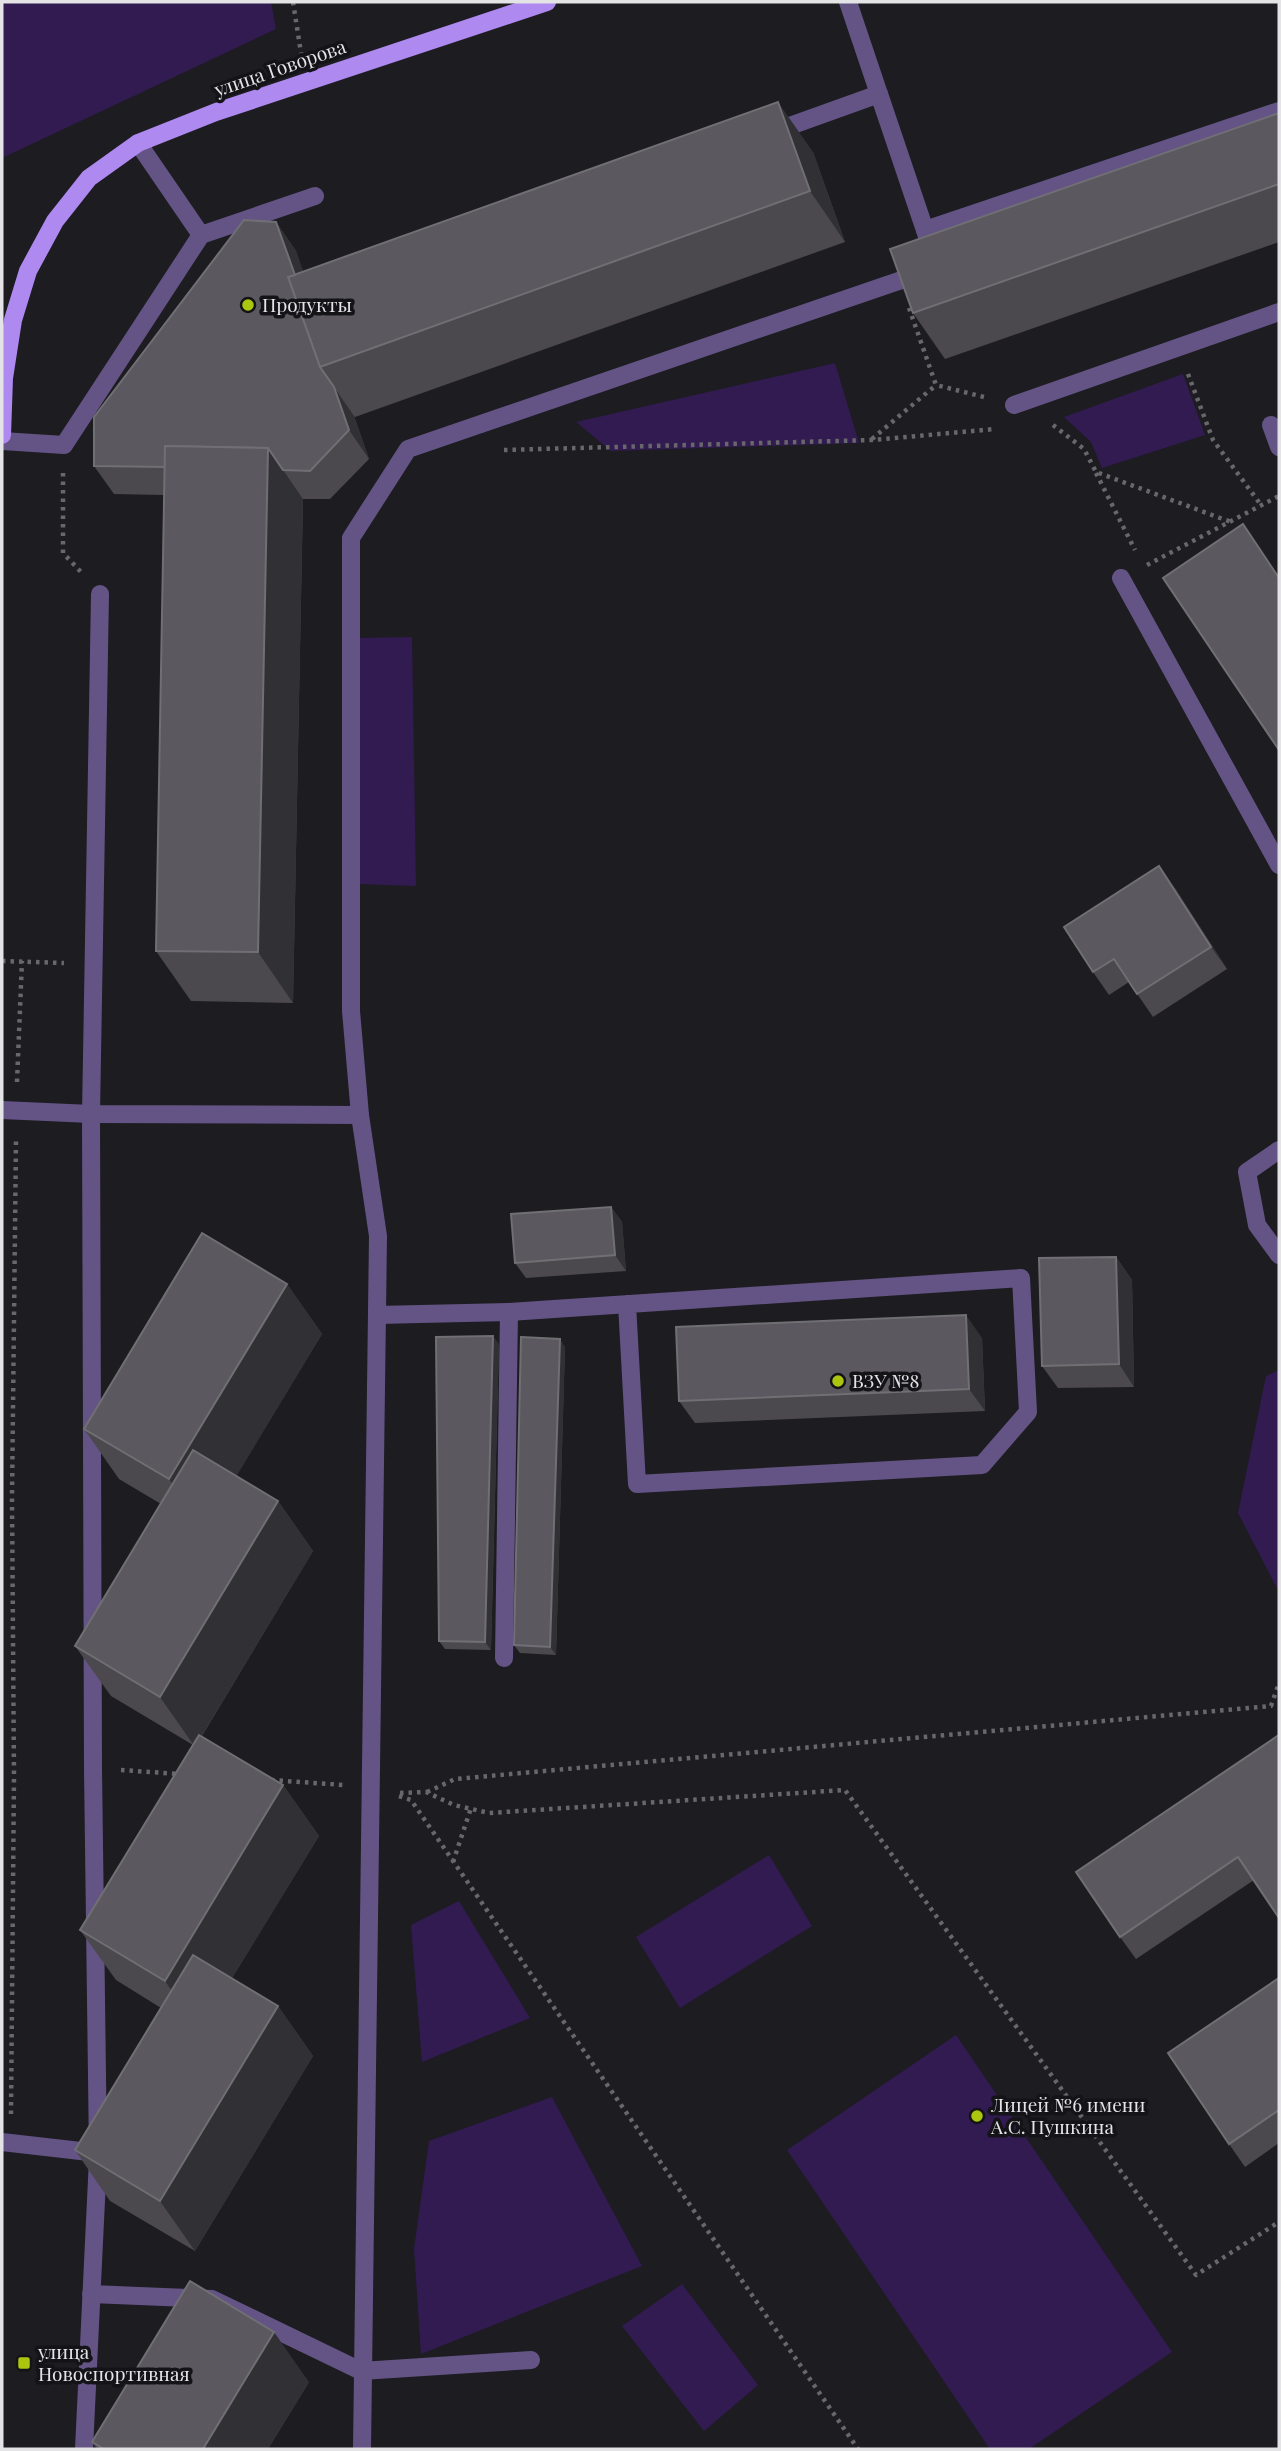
<svg xmlns="http://www.w3.org/2000/svg" width="1281" height="2451" viewBox="0 0 1281 2451" font-family="'Playfair Display',serif">
	<style>
		.green { fill: #311b51 }
		.lines { fill: none; stroke-linecap: round; stroke-linejoin: round }
		.path { stroke: #68676b; stroke-width: 4.5; stroke-dasharray: 3.5 5; stroke-linecap: butt }
		.minor { stroke: #645485; stroke-width: 18 }
		.major { stroke: #ad89f0; stroke-width: 18 }
		.wall { fill: #4b494e }
		.shaded-wall { fill: #313035 }
		.building { fill: #5b595f; stroke: #706f74; stroke-width: 2 }
		.poi-dot { fill: #acc610; stroke: #141317; stroke-width: 2.5 }
		.labels { text-anchor: middle; stroke-width: 7; stroke-linejoin: round; paint-order: stroke }
		.street-label { font-size: 19px; fill: #e4e3e6; stroke: #141317 }
		.poi-label { font-size: 19px; fill: #e4e3e6; stroke: #141317; text-anchor: start }
	</style>
	<rect width="100%" height="100%" fill="#1d1c21"/>
	<g class="green">
		<path d="M2,2H271L276,29L2,158Z"/>
		<path d="M835,363L859,443L611,451L576,422Z"/>
		<path d="M1183,374L1205,435L1102,468L1091,442L1064,417Z"/>
		<path d="M412,637L416,886L358,884L357,638Z"/>
		<path d="M1279,1370V1592L1238,1513L1266,1376Z"/>
		<path d="M769,1855L812,1926L680,2008L636,1937Z"/>
		<path d="M459,1901L530,2018L422,2062L411,1925Z"/>
		<path d="M956,2035L1172,2352L1029,2449H990L787,2150Z"/>
		<path d="M552,2097L642,2266L421,2354L414,2249L429,2141Z"/>
		<path d="M682,2284L758,2385L704,2431L622,2326Z"/>
	</g>
	<g class="lines">
		<g class="path">
			<path d="M293,2L301,53"/>
			<path d="M909,308L936,385L988,398"/>
			<path d="M1188,374L1213,440L1261,505"/>
			<path d="M1053,425L1084,449L1096,472L1231,522"/>
			<path d="M872,439L936,385"/>
			<path d="M504,450L872,440L995,429"/>
			<path d="M63,473V553L81,572"/>
			<path d="M1096,473L1135,550"/>
			<path d="M1147,565L1279,496"/>
			<path d="M2,961L64,963"/>
			<path d="M17,1082L22,961"/>
			<path d="M121,1770L179,1774"/>
			<path d="M271,1780L343,1785"/>
			<path d="M427,1792L455,1779L1271,1706L1279,1683"/>
			<path d="M400,1793L426,1792L454,1805L489,1813L845,1790L1196,2275L1279,2222"/>
			<path d="M399,1796L411,1800L858,2449"/>
			<path d="M453,1862L471,1808"/>
			<path d="M11,2114L14,1775L12,1498L16,1139"/>
		</g>
		<g class="minor">
			<path d="M879,94L934,257"/>
			<path d="M773,132L879,94L848,2"/>
			<path d="M138,143L201,235"/>
			<path d="M925,230L1279,111"/>
			<path d="M1014,405L1279,312"/>
			<path d="M1271,425L1279,447"/>
			<path d="M2,441L64,445L201,235L315,196"/>
			<path d="M1121,578L1279,865"/>
			<path d="M2,1110L91,1114L360,1115L351,1011V538L408,449L922,273"/>
			<path d="M360,1115L378,1236L362,2449"/>
			<path d="M1279,1150L1247,1172L1257,1225L1279,1255"/>
			<path d="M509,1312L1021,1278L1028,1412L982,1465L637,1484L627,1304"/>
			<path d="M377,1315L509,1312L504,1658"/>
			<path d="M2,2142L98,2153L93,1768L91,1114L100,594"/>
			<path d="M91,2294L212,2299L361,2371L531,2360"/>
			<path d="M84,2449L98,2159"/>
		</g>
		<path class="major" d="M2,435L4,378L13,320L28,271L55,221L89,178L138,143L216,112L547,2"/>
	</g>
	<g class="wall">
		<path d="M1279,113V242L945,359L913,313Z"/>
		<path d="M813,152L845,242L355,417L354,416L369,459L330,499H303L293,1003L191,1001L156,951L164,495L114,494L94,466L276,222L296,251L303,272Z"/>
		<path d="M1175,888L1227,969L1153,1017L1129,982L1109,995L1093,972Z"/>
		<path d="M611,1207L622,1222L626,1271L526,1278L515,1263Z"/>
		<path d="M1116,1257L1132,1280L1134,1387L1058,1388L1042,1366Z"/>
		<path d="M287,1284L322,1334L236,1476L278,1501L313,1551L202,1736L283,1785L319,1836L232,1978L278,2006L313,2056L195,2251L110,2201L75,2150L161,2008L116,1980L80,1930L193,1745L111,1696L75,1646L161,1504L119,1479L84,1429Z"/>
		<path d="M982,1338L985,1411L695,1423L679,1401Z"/>
		<path d="M499,1344L491,1650L445,1649L439,1641Z"/>
		<path d="M565,1347L556,1655L520,1653L514,1645Z"/>
		<path d="M1279,1735L1254,1880L1136,1959L1120,1937Z"/>
		<path d="M1279,1978V2143L1245,2167L1229,2144Z"/>
		<path d="M309,2382L268,2449H97L92,2442Z"/>
	</g>
	<g class="shaded-wall">
		<path d="M778,102L813,152L845,242L810,191Z"/>
		<path d="M276,222L296,251L335,361L326,364Z"/>
		<path d="M334,387L354,416L369,459L349,430Z"/>
		<path d="M268,448L303,499L293,1003L258,952Z"/>
		<path d="M1159,866L1175,888L1227,969L1211,947Z"/>
		<path d="M611,1207L622,1222L626,1271L615,1255Z"/>
		<path d="M1116,1257L1132,1280L1134,1387L1119,1364Z"/>
		<path d="M287,1284L322,1334L204,1530L169,1479Z"/>
		<path d="M966,1315L982,1338L985,1411L969,1389Z"/>
		<path d="M493,1336L499,1344L491,1650L485,1642Z"/>
		<path d="M560,1339L565,1347L556,1655L550,1647Z"/>
		<path d="M278,1501L313,1551L195,1747L160,1697Z"/>
		<path d="M283,1785L319,1836L200,2031L165,1981Z"/>
		<path d="M278,2006L313,2056L195,2251L160,2201Z"/>
		<path d="M274,2332L309,2382L268,2449H203Z"/>
	</g>
	<g class="building">
		<path d="M778,102L810,191L320,367L288,277Z"/>
		<path d="M1279,113V184L913,313L890,249Z"/>
		<path d="M244,220L276,222L295,275L288,277L320,367L334,387L349,430L310,471L283,470L268,448L165,446V467L94,466V417Z"/>
		<path d="M165,446L268,448L258,952L156,951Z"/>
		<path d="M1243,524L1279,578V750L1163,578Z"/>
		<path d="M1159,866L1211,947L1137,994L1114,959L1093,972L1064,927Z"/>
		<path d="M611,1207L615,1255L515,1263L511,1214Z"/>
		<path d="M202,1233L287,1284L169,1479L84,1429Z"/>
		<path d="M1116,1257L1119,1364L1042,1366L1039,1258Z"/>
		<path d="M966,1315L969,1389L679,1401L676,1327Z"/>
		<path d="M493,1336L485,1642L439,1641L436,1337Z"/>
		<path d="M521,1337L560,1339L550,1647L514,1645Z"/>
		<path d="M193,1450L278,1501L160,1697L75,1646Z"/>
		<path d="M199,1735L283,1785L165,1981L80,1930Z"/>
		<path d="M1279,1735V1918L1238,1857L1120,1937L1076,1872Z"/>
		<path d="M193,1955L278,2006L160,2201L75,2150Z"/>
		<path d="M1279,1978V2110L1229,2144L1168,2053Z"/>
		<path d="M190,2281L274,2332L203,2449H104L92,2442Z"/>
	</g>
	<g class="poi-dot">
		<circle cx="248" cy="305" r="7"/>
		<circle cx="838" cy="1381" r="7"/>
		<circle cx="977" cy="2116" r="7"/>
		<rect x="17" y="2356" width="14" height="14" rx="3.5"/>
	</g>
	<g class="labels">
		<g class="street-label">
			<text transform="translate(280 68) rotate(-19)" y="7">улица Говорова</text>
		</g>
		<g class="poi-label">
			<text x="262" y="312">Продукты</text>
			<text x="852" y="1388">ВЗУ №8</text>
			<text x="991" y="2112">Лицей №6 имени<tspan x="991" dy="22">А.С. Пушкина</tspan></text>
			<text x="38" y="2359">улица<tspan x="38" dy="22">Новоспортивная</tspan></text>
		</g>
	</g>
	<rect width="1281" height="2451" fill="none" stroke="#e4e3e6" stroke-width="7"/>
</svg>
